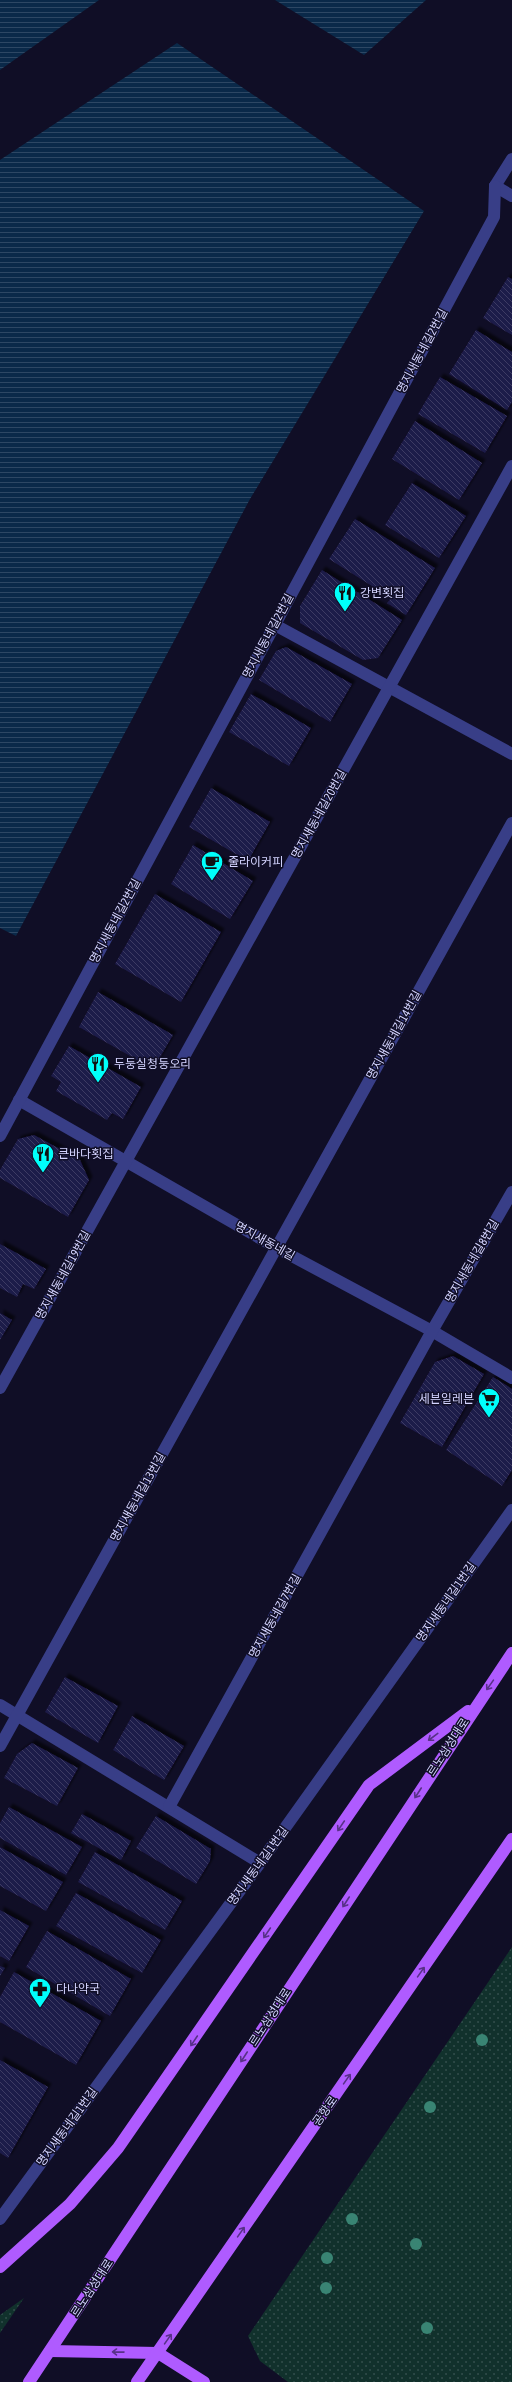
<svg xmlns="http://www.w3.org/2000/svg" width="512" height="2382" viewBox="0 0 512 2382" font-family="'Asap Condensed','Noto Sans KR',sans-serif">
	<style>
		.grass { fill: url(#grass-dots) }
		.water { fill: url(#water-rules) }
		.building { fill: url(#building-back-hatch); filter: url(#shadow) }
		.lines { fill: none; stroke-linecap: round; stroke-linejoin: round }
		.minor { stroke: #383e87; stroke-width: 12 }
		.major { stroke: #af5bff; stroke-width: 12 }
		.tree { fill: #398473 }
		.oneway { stroke: #583188 }
		.labels { text-anchor: middle; stroke-width: 3; stroke-linejoin: round; paint-order: stroke }
		.street-label { font-size: 12px; fill: #d4d4ff; stroke: #100e26 }
		.poi-label { font-size: 12px; fill: #d4d4ff; stroke: #100e26; text-anchor: start }
	</style>
	<defs>
		<pattern id="grass-dots" width="8" height="8" patternUnits="userSpaceOnUse"><rect width="8" height="8" fill="#11312c"/><path d="M2 2h.1M6 6h.1" fill="none" stroke="#334e4c" stroke-width="1.8" stroke-linecap="round"/></pattern>
		<pattern id="water-rules" width="6" height="5" patternUnits="userSpaceOnUse"><rect width="6" height="5" fill="#0a2949"/><path d="M0 2.5h6" fill="none" stroke="#2d4764"/></pattern>
		<pattern id="building-back-hatch" width="6" height="6" patternUnits="userSpaceOnUse"><rect width="6" height="6" fill="#1e1a48"/><path d="M-1 5l2 2M0 0l6 6M5-1l2 2" fill="none" stroke="#3e3a63"/></pattern>
		<filter id="shadow"><feDropShadow dx="3.5" dy="-3.5" stdDeviation="1" flood-color="#0009"/></filter>
	</defs>
	<rect width="100%" height="100%" fill="#100e26"/>
	<g class="grass">
		<path d="M512,1947V2382H288L260,2361L248,2336Z"/>
		<path d="M24,2298L0,2333V2315Z"/>
	</g>
	<g class="water">
		<path d="M0,0H99L0,70Z"/>
		<path d="M275,0H426L364,55Z"/>
		<path d="M177,43L424,211L250,499L16,936L0,928V160Z"/>
	</g>
	<g class="building">
		<path d="M508,277L512,279V335L483,318Z"/>
		<path d="M476,330L512,352V402L507,410L449,374Z"/>
		<path d="M440,377L507,416L485,453L418,414Z"/>
		<path d="M415,421L482,463L459,500L392,459Z"/>
		<path d="M412,483L466,516L439,558L385,525Z"/>
		<path d="M355,519L435,568L406,615L387,603L391,598L329,559Z"/>
		<path d="M322,570L402,620L378,658L363,660L300,623V606Z"/>
		<path d="M286,647L352,684L330,722L259,680L276,651Z"/>
		<path d="M251,694L311,728L289,766L229,732Z"/>
		<path d="M211,788L270,822L248,861L189,827Z"/>
		<path d="M193,845L253,881L230,919L171,884Z"/>
		<path d="M155,894L221,932L181,1002L115,964Z"/>
		<path d="M98,992L173,1035L153,1069L79,1027Z"/>
		<path d="M69,1046L141,1087L123,1119L112,1113L107,1120L56,1091L61,1082L51,1076Z"/>
		<path d="M34,1135L80,1160L89,1180L68,1217L0,1178V1170L18,1139Z"/>
		<path d="M0,1244L46,1269L34,1289L23,1284L17,1297L0,1288Z"/>
		<path d="M0,1313L12,1320L0,1340Z"/>
		<path d="M453,1356L484,1374L442,1447L400,1423L435,1362Z"/>
		<path d="M493,1377L512,1389V1470L502,1486L446,1450Z"/>
		<path d="M65,1677L118,1706L98,1743L45,1712Z"/>
		<path d="M132,1716L184,1746L164,1780L113,1750Z"/>
		<path d="M32,1743L78,1768L57,1806L4,1778L17,1754Z"/>
		<path d="M9,1807L82,1847L66,1875L0,1838V1823Z"/>
		<path d="M82,1814L131,1841L121,1860L71,1833Z"/>
		<path d="M156,1816L211,1849L210,1861L196,1884L136,1848Z"/>
		<path d="M0,1847L63,1882L46,1911L0,1886Z"/>
		<path d="M95,1852L182,1901L165,1930L78,1882Z"/>
		<path d="M76,1893L161,1940L142,1973L56,1926Z"/>
		<path d="M0,1910L29,1926L9,1961L0,1956Z"/>
		<path d="M47,1931L131,1979L110,2016L26,1967Z"/>
		<path d="M0,1966L5,1968L0,1976Z"/>
		<path d="M14,1972L101,2021L76,2065L0,2022V1997Z"/>
		<path d="M0,2060L48,2087L8,2158L0,2153Z"/>
	</g>
	<g class="lines">
		<g class="minor">
			<path d="M495,186L512,159"/>
			<path d="M495,186L512,196"/>
			<path d="M275,625L512,754"/>
			<path d="M19,1100L277,1248L432,1331L512,1378"/>
			<path d="M0,1136L494,217L495,186"/>
			<path d="M0,1388L512,466"/>
			<path d="M0,1705L260,1863"/>
			<path d="M0,1746L512,823"/>
			<path d="M169,1807L432,1331L512,1192"/>
			<path d="M0,2219L260,1863L512,1510"/>
		</g>
		<g class="major">
			<path d="M0,2267L70,2204L118,2148L369,1785L468,1711"/>
			<path d="M50,2351L158,2353L204,2382"/>
			<path d="M29,2382L512,1653"/>
			<path d="M137,2382L512,1839"/>
		</g>
	</g>
	<g class="tree">
		<circle cx="482" cy="2040" r="6"/>
		<circle cx="430" cy="2107" r="6"/>
		<circle cx="352" cy="2219" r="6"/>
		<circle cx="416" cy="2244" r="6"/>
		<circle cx="327" cy="2258" r="6"/>
		<circle cx="326" cy="2288" r="6"/>
		<circle cx="427" cy="2328" r="6"/>
	</g>
	<defs><path id="oneway-shaft" d="M-6 0H5M1.5-3L5.5 0L1.5 3" fill="none" stroke-width="1.6" stroke-linecap="round" stroke-linejoin="round"/></defs>
	<g class="oneway">
		<use href="#oneway-shaft" transform="translate(490 1685) rotate(125)"/>
		<use href="#oneway-shaft" transform="translate(433 1737) rotate(143)"/>
		<use href="#oneway-shaft" transform="translate(418 1793) rotate(123)"/>
		<use href="#oneway-shaft" transform="translate(341 1826) rotate(124)"/>
		<use href="#oneway-shaft" transform="translate(346 1902) rotate(123)"/>
		<use href="#oneway-shaft" transform="translate(267 1933) rotate(124)"/>
		<use href="#oneway-shaft" transform="translate(421 1972) rotate(-55)"/>
		<use href="#oneway-shaft" transform="translate(194 2041) rotate(124)"/>
		<use href="#oneway-shaft" transform="translate(244 2057) rotate(123)"/>
		<use href="#oneway-shaft" transform="translate(347 2079) rotate(-55)"/>
		<use href="#oneway-shaft" transform="translate(241 2232) rotate(-55)"/>
		<use href="#oneway-shaft" transform="translate(168 2339) rotate(-55)"/>
		<use href="#oneway-shaft" transform="translate(118 2352) rotate(-179)"/>
	</g>
	<defs>
		<g id="restaurant-pin" transform="scale(1.15)"><path d="M0 17L-7.5 6A9.5 9.5 0 1 1 7.5 6Z" fill="#00fffb" stroke="#100e26"/><path d="M-5-6h1v4h1v-4h1v4h1v-4h1v5L-1.5 .5V6h-2V.5L-5-1ZM5-6V6H3V1.5H1.5Q1.5-4 5-6Z" fill="#111"/></g>
		<g id="cafe-pin" transform="scale(1.15)"><path d="M0 17L-7.5 6A9.5 9.5 0 1 1 7.5 6Z" fill="#00fffb" stroke="#100e26"/><path d="M-5.5-4.5H6V0H3Q3 3.5 0 3.5H-2.5Q-5.5 3.5-5.5 0ZM3-3.2v2h1.7v-2ZM-6 4.5H4V6H-6Z" fill="#111"/></g>
		<g id="supermarket-pin" transform="scale(1.15)"><path d="M0 17L-7.5 6A9.5 9.5 0 1 1 7.5 6Z" fill="#00fffb" stroke="#100e26"/><path d="M-6-5.5h2.5l.6 2H6L4.5 2H-2.5L-4.4-4H-6ZM-1.5 3.2a1.3 1.3 0 1 0 .1 0ZM3 3.2a1.3 1.3 0 1 0 .1 0Z" fill="#111"/></g>
		<g id="pharmacy-pin" transform="scale(1.15)"><path d="M0 17L-7.5 6A9.5 9.5 0 1 1 7.5 6Z" fill="#00fffb" stroke="#100e26"/><path d="M-2-6h4v4h4v4h-4v4h-4v-4h-4v-4h4Z" fill="#111"/></g>
	</defs>
	<g fill-rule="evenodd">
		<use href="#restaurant-pin" x="345" y="593"/>
		<use href="#cafe-pin" x="212" y="862"/>
		<use href="#restaurant-pin" x="98" y="1064"/>
		<use href="#restaurant-pin" x="43" y="1154"/>
		<use href="#supermarket-pin" x="489" y="1399"/>
		<use href="#pharmacy-pin" x="40" y="1989"/>
	</g>
	<g class="labels">
		<g class="street-label">
			<text transform="translate(422 351) rotate(-62)" y="4">명지새동네길2번길</text>
			<text transform="translate(268 636) rotate(-62)" y="4">명지새동네길2번길</text>
			<text transform="translate(319 814) rotate(-61)" y="4">명지새동네길20번길</text>
			<text transform="translate(115 921) rotate(-62)" y="4">명지새동네길2번길</text>
			<text transform="translate(394 1035) rotate(-61)" y="4">명지새동네길14번길</text>
			<text transform="translate(265 1241) rotate(29)" y="4">명지새동네길</text>
			<text transform="translate(472 1261) rotate(-60)" y="4">명지새동네길8번길</text>
			<text transform="translate(63 1275) rotate(-61)" y="4">명지새동네길19번길</text>
			<text transform="translate(138 1497) rotate(-61)" y="4">명지새동네길13번길</text>
			<text transform="translate(446 1602) rotate(-55)" y="4">명지새동네길1번길</text>
			<text transform="translate(275 1616) rotate(-61)" y="4">명지새동네길7번길</text>
			<text transform="translate(448 1747) rotate(-57)" y="4">르노삼성대로</text>
			<text transform="translate(258 1866) rotate(-54)" y="4">명지새동네길1번길</text>
			<text transform="translate(270 2017) rotate(-57)" y="4">르노삼성대로</text>
			<text transform="translate(325 2111) rotate(-55)" y="4">공항로</text>
			<text transform="translate(67 2127) rotate(-54)" y="4">명지새동네길1번길</text>
			<text transform="translate(92 2288) rotate(-57)" y="4">르노삼성대로</text>
		</g>
		<g class="poi-label">
			<text x="360" y="597">강변횟집</text>
			<text x="228" y="866">줄라이커피</text>
			<text x="114" y="1068">두둥실청둥오리</text>
			<text x="58" y="1158">큰바다횟집</text>
			<text x="474" y="1403" text-anchor="end">세븐일레븐</text>
			<text x="56" y="1993">다나약국</text>
		</g>
	</g>
</svg>
